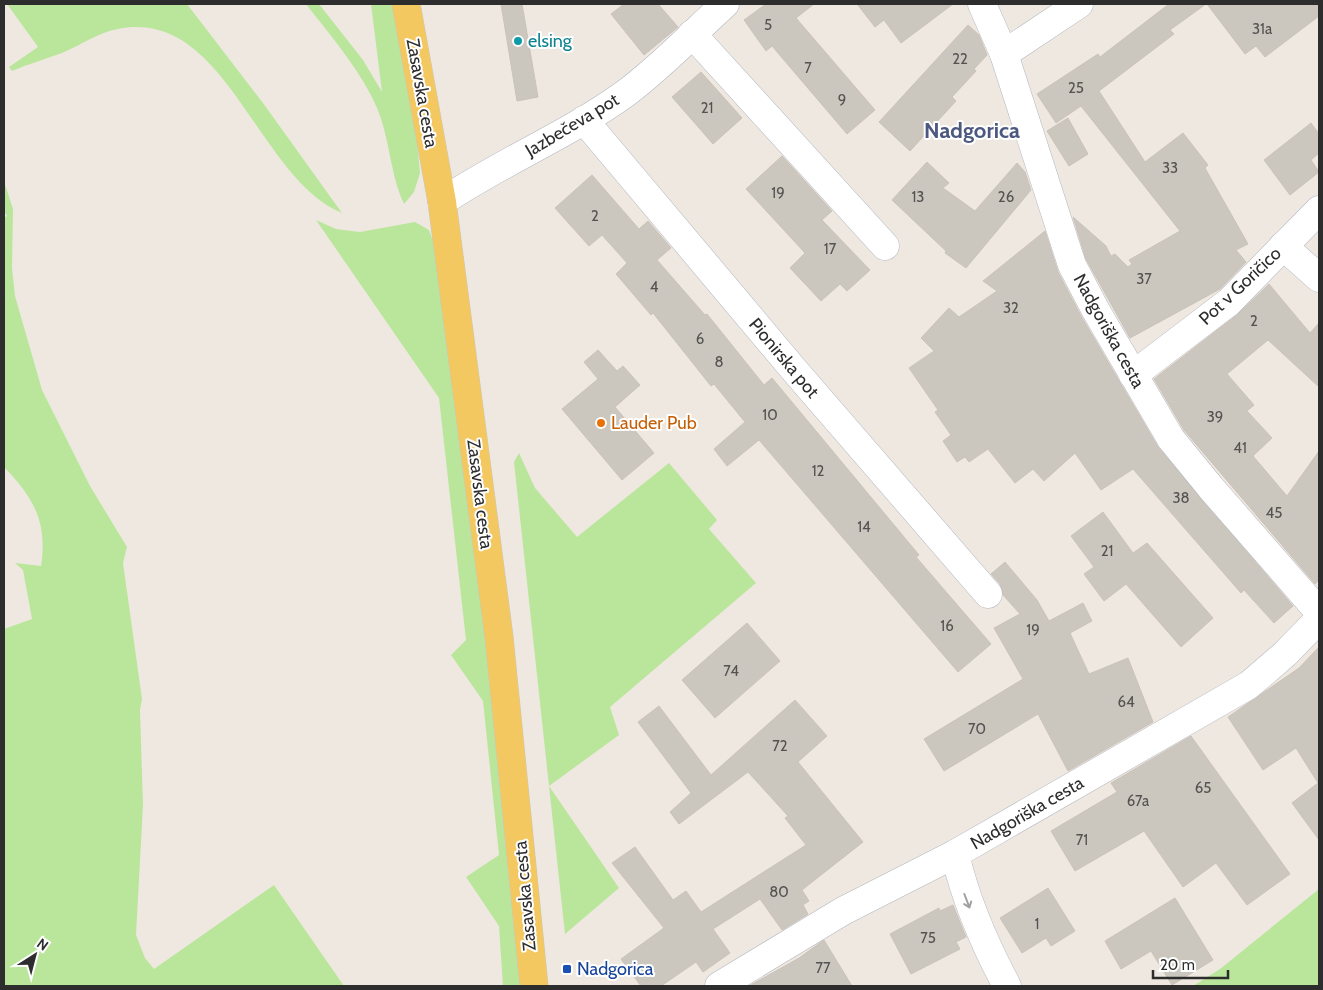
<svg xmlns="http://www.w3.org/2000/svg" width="1323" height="990" viewBox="0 0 1323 990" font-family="Cabin,sans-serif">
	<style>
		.green { fill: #bae69c }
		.building { fill: #cbc6be; stroke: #cbc3b9 }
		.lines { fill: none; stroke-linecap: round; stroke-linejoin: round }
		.minor-casing { stroke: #b3b7c1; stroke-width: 29 }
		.major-casing { stroke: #c8c8c8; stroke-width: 29 }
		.minor { stroke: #fff; stroke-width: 28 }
		.major { stroke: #f4c860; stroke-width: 28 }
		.oneway { stroke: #a0a0a0 }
		.culture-dot { fill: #0f9aa8; stroke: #fff; stroke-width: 2 }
		.food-dot { fill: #e8710a; stroke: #fff; stroke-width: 2 }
		.transit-dot { fill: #1a4fb4; stroke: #fff; stroke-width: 2 }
		.labels { text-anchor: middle; stroke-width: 4; stroke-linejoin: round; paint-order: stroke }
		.number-label { font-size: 15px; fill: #545351 }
		.culture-label { font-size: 18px; fill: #0d838f; stroke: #fff; text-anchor: start }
		.street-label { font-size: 18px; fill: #2d2d2d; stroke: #fff }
		.food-label { font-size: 18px; fill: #c56008; stroke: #fff; text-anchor: start }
		.transit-label { font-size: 18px; fill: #164399; stroke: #fff; text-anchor: start }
		.district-label { font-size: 22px; font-weight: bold; fill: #4c5880; stroke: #fff }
	</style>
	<rect width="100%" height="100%" fill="#efe8e0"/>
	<g class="green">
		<path d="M7,4H187L263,103L342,213C257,178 226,7 118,29C97,33 81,45 62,53C46,59 28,64 12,71L9,67L38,47Z"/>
		<path d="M306,4H319L363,60L382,92L371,4H393L417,141L420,173L414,192L404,204C390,174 390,139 377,108C362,72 330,35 306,4Z"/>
		<path d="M4,181L13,209L12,268L15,296L42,390L90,486L127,547L123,563L142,699L140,710L143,805L136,935L145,958L154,969L274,885L344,986H4V629L32,619L23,570L15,563L41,566C48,522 33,497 4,467V218L7,216L4,211Z"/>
		<path d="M316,220L336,229L360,232L415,222L429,230L435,246L486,627L522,986H503L499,926L466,877L499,855L483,701L451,655L466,640L439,398Z"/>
		<path d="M519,453L535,488L577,537L669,463L717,520L709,529L756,583L610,707L619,735L549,786L619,888L565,934L514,462Z"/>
		<path d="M1319,889V986H1193L1220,969Z"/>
	</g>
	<g class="building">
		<path d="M501,4H522L538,97L517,101Z"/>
		<path d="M624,4H658L678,27L644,55L611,14Z"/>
		<path d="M766,4H814L796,18L875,110L847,134L772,46L766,51L744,20Z"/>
		<path d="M857,4H953L901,43L884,20L875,27Z"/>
		<path d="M1169,4H1206L1170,30L1174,34L1099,91L1145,162L1183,133L1208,165L1205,168L1248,244L1236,250L1246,262L1220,289L1130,338L1086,259L1073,217L1106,246L1111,256L1115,254L1128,267L1132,264L1129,260L1180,231L1081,106L1056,123L1037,94L1098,54L1100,57Z"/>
		<path d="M1207,4H1319V16L1265,57L1256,46L1245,54Z"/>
		<path d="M968,25L979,35L987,55L974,69L976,71L952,97L956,101L910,151L879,122Z"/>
		<path d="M701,72L742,118L713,144L672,97Z"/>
		<path d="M1068,118L1088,154L1069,166L1047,131Z"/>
		<path d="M1311,123L1319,134V153L1311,160L1319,172L1290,195L1264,160Z"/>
		<path d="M782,156L832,211L822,220L870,270L847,291L840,284L821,301L790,268L805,253L746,189Z"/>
		<path d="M927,162L949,183L943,188L975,211L1017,163L1025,172L1031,190L966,268L945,253L946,251L892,200Z"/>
		<path d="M592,175L639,229L648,221L671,248L657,260L705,315L707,314L764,385L772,378L919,555L916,557L991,644L958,672L759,440L727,466L714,449L745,422L714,384L711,386L653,313L651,315L616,274L627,263L602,235L589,246L555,208Z"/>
		<path d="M1045,231L1058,272L1081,316L1158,447L1293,606L1274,623L1244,590L1241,593L1133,469L1101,490L1075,453L1044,481L1033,469L1015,483L988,449L969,462L965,457L957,462L943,441L951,435L935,412L938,410L909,368L934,351L921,338L949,308L959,317L997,291L983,281Z"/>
		<path d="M1269,284L1310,333L1319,323V387L1268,340L1227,374L1254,405L1247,411L1272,438L1253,456L1287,496L1319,451V580L1315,584L1184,430L1154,379L1238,314Z"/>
		<path d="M598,350L617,371L623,366L640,385L615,407L654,453L622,480L562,409L598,379L584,362Z"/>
		<path d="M1103,512L1133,553L1147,543L1213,618L1181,647L1126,584L1104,601L1084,574L1094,567L1071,536Z"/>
		<path d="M1005,562L1037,600L1049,621L1083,603L1092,621L1070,633L1089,674L1128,658L1153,722L1068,771L1038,714L944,771L924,739L1023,679L994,628L1020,614L1003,595L1000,584L991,574Z"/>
		<path d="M747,623L780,661L715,718L682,680Z"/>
		<path d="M1319,647V840L1292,803L1318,783L1296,748L1263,770L1228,717L1299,668Z"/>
		<path d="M795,700L827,736L798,762L863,842L802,890L809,901L803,905L808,914L782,930L760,899L713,929L730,953L703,972L696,962L661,986H641L621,959L664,928L612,863L635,847L673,900L686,891L701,912L806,845L785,818L788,816L748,772L679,824L670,812L691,793L638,722L659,706L711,775Z"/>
		<path d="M1191,736L1290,874L1247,905L1216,863L1183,887L1144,831L1075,871L1051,831L1117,792L1111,783Z"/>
		<path d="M1048,888L1075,931L1051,946L1046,938L1022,953L1000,918Z"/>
		<path d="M1175,898L1213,960L1172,985L1151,951L1121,969L1105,941Z"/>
		<path d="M953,905L966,937L956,942L960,949L911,974L890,934L939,908L940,911Z"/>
		<path d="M824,940L852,986H749L799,958Z"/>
	</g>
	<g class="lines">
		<g class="minor-casing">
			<g id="minor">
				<path d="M982,4L1004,54L1072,265L1095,309L1171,439L1211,488L1319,612"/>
				<path d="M692,34L885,246"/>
				<path d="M1004,54L1079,4"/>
				<path d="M584,120L795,371L988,594"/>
				<path d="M442,202C501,162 568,135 626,93C661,67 693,33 725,4"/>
				<path d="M1283,246L1319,278"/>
				<path d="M1133,375L1229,302L1319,210"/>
				<path d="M955,854C966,902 984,943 1007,986"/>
				<path d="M719,986L843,911L955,854L1249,685L1285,654L1319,619"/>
			</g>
		</g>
		<g class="major-casing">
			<path id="major" d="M406,4L442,202L499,637L534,986"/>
		</g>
		<use href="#minor" class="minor"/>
		<use href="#major" class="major"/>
	</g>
	<defs><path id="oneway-shaft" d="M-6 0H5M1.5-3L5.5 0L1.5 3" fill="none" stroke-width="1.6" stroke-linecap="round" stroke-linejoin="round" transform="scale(1.25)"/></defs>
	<use class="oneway" href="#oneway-shaft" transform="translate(967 901) rotate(69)"/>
	<circle class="culture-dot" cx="518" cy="41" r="5"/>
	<circle class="food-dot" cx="601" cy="423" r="5"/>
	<rect class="transit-dot" x="562" y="964" width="10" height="10" rx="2.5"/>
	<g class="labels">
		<g class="number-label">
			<text x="768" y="30">5</text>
			<text x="1262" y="34">31a</text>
			<text x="960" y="64">22</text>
			<text x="808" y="73">7</text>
			<text x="1076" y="93">25</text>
			<text x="842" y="105">9</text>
			<text x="707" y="113">21</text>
			<text x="1170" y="173">33</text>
			<text x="778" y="198">19</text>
			<text x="918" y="202">13</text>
			<text x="1006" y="202">26</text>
			<text x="595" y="221">2</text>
			<text x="830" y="254">17</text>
			<text x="1144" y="284">37</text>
			<text x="654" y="292">4</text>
			<text x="1011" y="313">32</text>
			<text x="1254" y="326">2</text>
			<text x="700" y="344">6</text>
			<text x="719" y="367">8</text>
			<text x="770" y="420">10</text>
			<text x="1215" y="422">39</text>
			<text x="1240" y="453">41</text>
			<text x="818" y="476">12</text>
			<text x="1181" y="503">38</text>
			<text x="1274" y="518">45</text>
			<text x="864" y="532">14</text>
			<text x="1107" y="556">21</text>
			<text x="947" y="631">16</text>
			<text x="1033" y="635">19</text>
			<text x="731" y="676">74</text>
			<text x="1126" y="707">64</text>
			<text x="977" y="734">70</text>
			<text x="780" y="751">72</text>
			<text x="1203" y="793">65</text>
			<text x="1138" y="806">67a</text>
			<text x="1082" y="845">71</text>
			<text x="779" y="897">80</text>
			<text x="1037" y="929">1</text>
			<text x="928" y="943">75</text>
			<text x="823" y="973">77</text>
		</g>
		<g class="culture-label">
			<text x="528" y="47">elsing</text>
		</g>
		<g class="street-label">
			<text transform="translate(422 93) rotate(80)" y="6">Zasavska cesta</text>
			<text transform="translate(572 125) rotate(-31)" y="6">Jazbečeva pot</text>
			<text transform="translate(1240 286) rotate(-43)" y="6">Pot v Goričico</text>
			<text transform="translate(1109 331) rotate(61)" y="6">Nadgoriška cesta</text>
			<text transform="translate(784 358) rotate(50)" y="6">Pionirska pot</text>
			<text transform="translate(480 494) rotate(83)" y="6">Zasavska cesta</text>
			<text transform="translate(1027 813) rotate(-30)" y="6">Nadgoriška cesta</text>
			<text transform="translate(525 896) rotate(-95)" y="6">Zasavska cesta</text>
		</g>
		<g class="food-label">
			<text x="611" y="429">Lauder Pub</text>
		</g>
		<g class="transit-label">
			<text x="577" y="975">Nadgorica</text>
		</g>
		<g class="district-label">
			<text x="972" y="138">Nadgorica</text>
		</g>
	</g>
	<rect width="1323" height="990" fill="none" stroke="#2d2d2d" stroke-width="10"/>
	<g transform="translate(35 955) rotate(36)" stroke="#ffffff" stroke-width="4" paint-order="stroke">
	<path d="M0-4L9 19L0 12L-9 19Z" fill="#2d2d2d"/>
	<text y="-8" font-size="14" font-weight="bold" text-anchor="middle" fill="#2d2d2d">N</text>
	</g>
	<path d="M1153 970v8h75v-8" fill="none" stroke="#2d2d2d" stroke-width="2.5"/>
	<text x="1160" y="970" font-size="15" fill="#2d2d2d" stroke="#ffffff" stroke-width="4" paint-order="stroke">20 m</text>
</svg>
